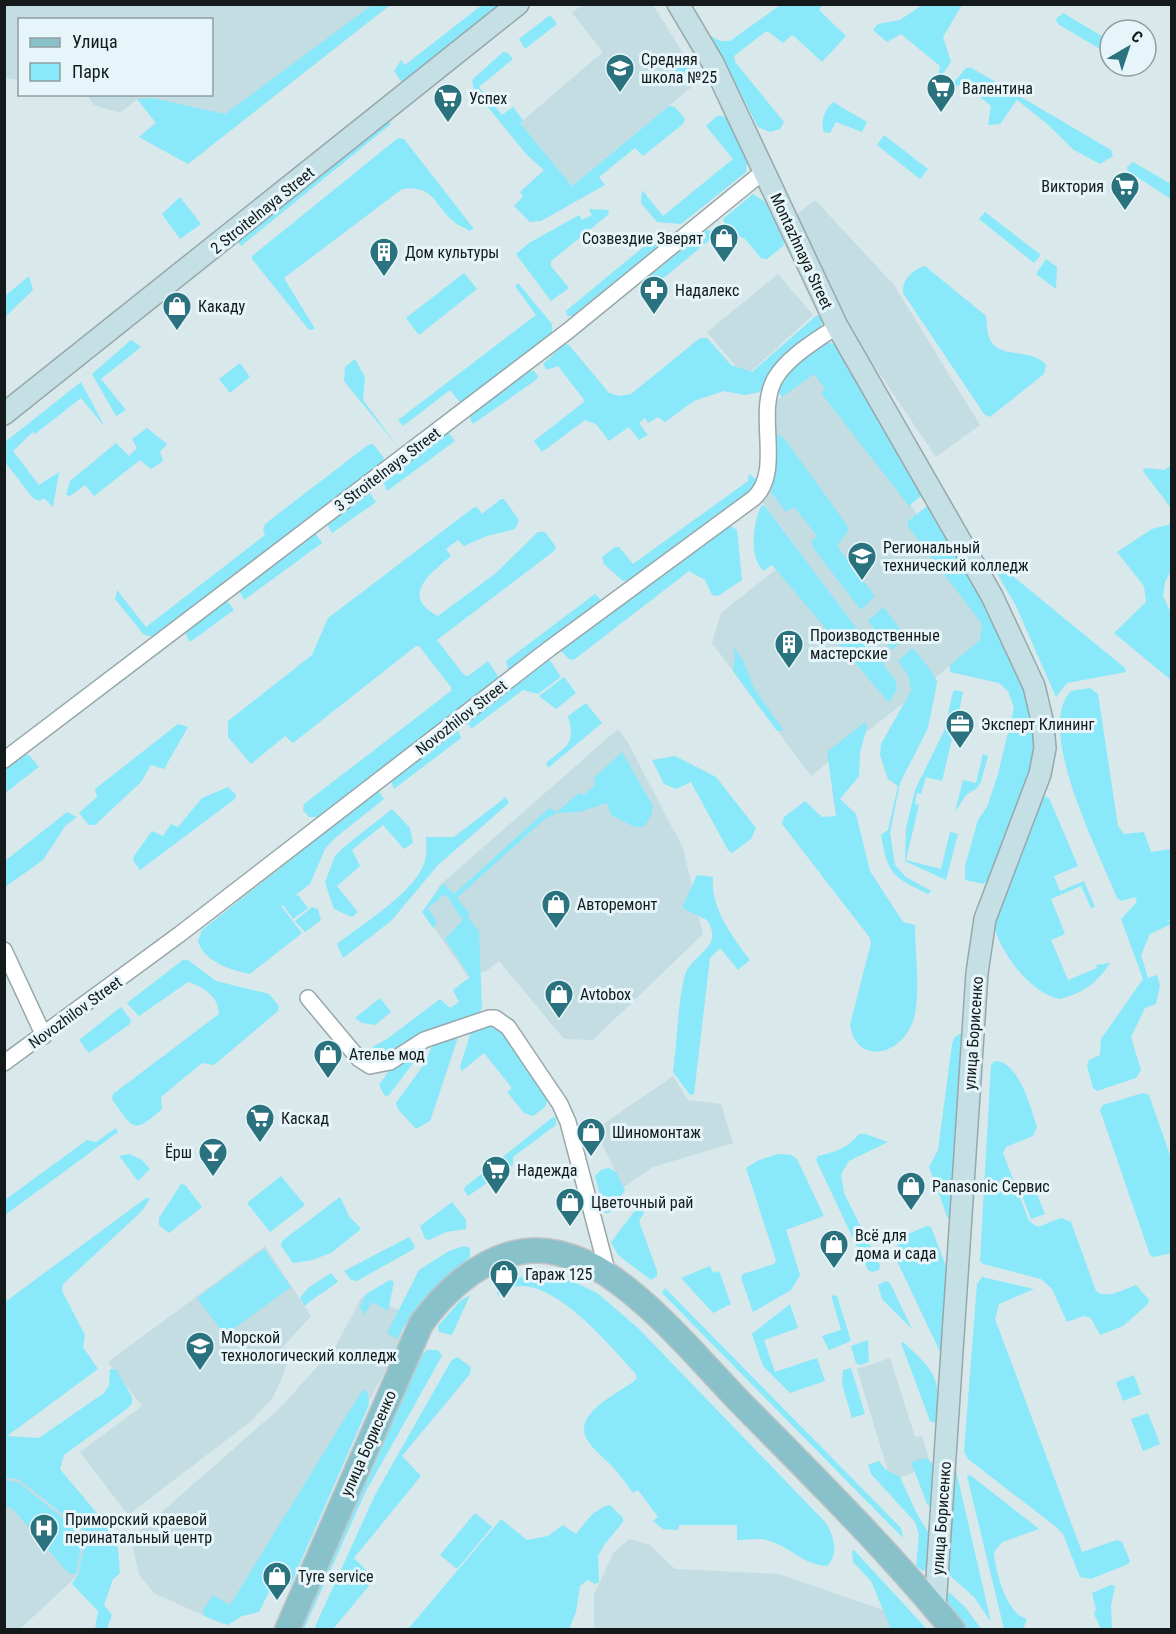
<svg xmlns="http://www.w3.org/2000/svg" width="1176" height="1634" viewBox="0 0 1176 1634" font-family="'Roboto Condensed',sans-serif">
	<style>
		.built { fill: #c4dde2 }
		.green { fill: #89e8f9 }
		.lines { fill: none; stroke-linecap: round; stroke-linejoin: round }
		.street-casing { stroke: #97a7aa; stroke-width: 18 }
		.secondary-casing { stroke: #97a7aa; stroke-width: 24 }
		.primary-casing { stroke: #c2c3c4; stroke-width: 27 }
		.street { stroke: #fff; stroke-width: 15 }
		.secondary { stroke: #c4e0e5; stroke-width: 21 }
		.primary { stroke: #89c1ca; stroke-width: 24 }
		.labels { text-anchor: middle; stroke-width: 6; stroke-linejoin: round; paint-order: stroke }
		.poi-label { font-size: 16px; fill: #141a1b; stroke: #e5f5f9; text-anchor: start }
		.street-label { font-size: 16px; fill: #141a1b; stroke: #e5f5f9 }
	</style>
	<rect width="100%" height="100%" fill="#d8e8eb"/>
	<g class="built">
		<path d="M4,5H390L188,164L139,137L156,123L137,99L120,113L94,105L87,95L212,94V20H20L19,80L5,78Z"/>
		<path d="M582,5H653L700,80L572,186L520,123L603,52L572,13Z"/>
		<path d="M815,200L894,285L980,425L936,457L854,336L796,215Z"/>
		<path d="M778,274L813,315L745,377L707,332Z"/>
		<path d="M816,372L998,628L811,776L712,643L721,613L799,551L761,500L773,403Z"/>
		<path d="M618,729L627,741L683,848L703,934L593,1040L564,1039L499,961L488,970L468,977L423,912L440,885Z"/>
		<path d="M673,1076L688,1100L721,1104L733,1143L653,1167L623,1187L595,1130Z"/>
		<path d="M265,1246L311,1316L280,1350L289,1358L280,1383L272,1399L250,1422L128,1515L80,1452L142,1406L108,1362Z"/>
		<path d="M369,1294L398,1310L403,1338L373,1394L240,1611L222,1624L154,1593L139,1575L131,1539L280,1408L336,1346L361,1298Z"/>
		<path d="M890,1358L915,1437L922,1436L931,1466L891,1481L857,1369Z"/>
		<path d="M4,1478L18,1479L87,1533L78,1575L20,1629H5Z"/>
		<path d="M630,1539L650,1545L675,1569L779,1574L886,1611L895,1630H594V1594L614,1552Z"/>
	</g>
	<g class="green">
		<path d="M782,4L822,5L819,10L846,36L822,62L794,36L792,35L783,43L769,32H765L734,56L735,62L784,122L780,129L770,132L758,127L711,36L720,41H730Z"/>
		<path d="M372,5H390L188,164L139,137L156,123L137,99L152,98L225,114Z"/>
		<path d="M482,5H495L497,9L402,83L394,71L401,60L405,65Z"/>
		<path d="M922,5H962L943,37L951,62L937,82L940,66L901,34L887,42L873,30L878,24L900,20Z"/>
		<path d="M1063,13L1110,41V55L1058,24L1056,19Z"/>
		<path d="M550,15L557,24L525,49L519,39Z"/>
		<path d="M503,52L508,53L513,59L479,87L502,115L513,107L523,120L520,123L572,186L669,106L675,107L685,119L683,124L643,156L635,148L599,177L605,185L541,221L530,222L514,206L523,196L520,192L544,170L527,155L474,90L472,80Z"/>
		<path d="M682,56L696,79L683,87L669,64Z"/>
		<path d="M970,67L1111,150L1113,156L1100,164L1074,150L1046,123L1017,100L1000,124L988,125L991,106L963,83L947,91L965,69Z"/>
		<path d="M833,102L867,122L862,132L836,122L830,133L824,132C820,123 825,108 833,102Z"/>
		<path d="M717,116H723L728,120L747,162L746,172L681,224L657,222L641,203L642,190L663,216L733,159L706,126Z"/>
		<path d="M387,119L391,124L241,246L237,241Z"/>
		<path d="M884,135L928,169L920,179L877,145Z"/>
		<path d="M398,138L404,139L474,229L469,231C465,227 461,227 457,224C435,209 436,184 402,189L284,278L315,329L309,330L252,259V256Z"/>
		<path d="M1133,162L1171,184V199L1128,171L1127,167Z"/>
		<path d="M753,194L765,202L784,242L783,246L767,259L761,258L745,239L727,230L723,219Z"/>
		<path d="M180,197L201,224L180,239L162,214Z"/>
		<path d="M589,209L608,210L609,214L551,261V266L569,288L551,301L516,254L529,243L579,215L582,220L592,215Z"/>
		<path d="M985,212L1041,255L1034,263L979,219Z"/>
		<path d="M706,230H710L714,234L712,238L649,290L642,282Z"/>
		<path d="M654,242L660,245L572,316H567L566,311L573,305L647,244Z"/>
		<path d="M1046,259L1057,267L1056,289L1036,274Z"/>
		<path d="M925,266L986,316C987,323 987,334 990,340C1001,360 1032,347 1046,365L1044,374L990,417L984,414L903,293C902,280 913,269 925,266Z"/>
		<path d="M464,273L477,289L419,335L406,318Z"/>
		<path d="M29,276L33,290L5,317V296Z"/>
		<path d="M519,284L552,324V334L461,404L450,390L403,426L398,420L536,315L517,289L515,285Z"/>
		<path d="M817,315L823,319L820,328L780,360L760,392L745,395L724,391L694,401L665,422L658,417L648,423L645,418L639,423L648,435L639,440L629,427L609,441L596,424L585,420L542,452L534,441L585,401L558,366L547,370L543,364L565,344L569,345L609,393L619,396L631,394L700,338H707L731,365L752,372Z"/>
		<path d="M131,340L141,347L101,379L126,410L116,416L92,374Z"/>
		<path d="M827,342L836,345L922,492L921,496L909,506L821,393L825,389L814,374L782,397L778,392L790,370Z"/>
		<path d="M355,359L365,377L363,400L398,447L344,381L345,367Z"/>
		<path d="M240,363L250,377L230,393L219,379Z"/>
		<path d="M530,371H534L538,376L536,380L473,424L470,419L471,415Z"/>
		<path d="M81,382L105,427L81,398L35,434L33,432L13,451L39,485L59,472L53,507L44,498L39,501L33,498L5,462V442Z"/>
		<path d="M147,428L167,444L160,452L163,461L151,469L140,460L94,496L85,485L70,496L66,495L70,481L116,443L129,456L137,448L132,439Z"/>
		<path d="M448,432L455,441L387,491L383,481Z"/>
		<path d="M777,434L784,438L847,525L848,531L837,546L875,596L862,609H860L814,549L811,541L817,536L794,507L786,512L771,492Z"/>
		<path d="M373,444L384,458L382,463L156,637L144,635L115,599L117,590L146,627L265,535L263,531L265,524L368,445Z"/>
		<path d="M1171,465V508L1143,471L1145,468L1165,470Z"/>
		<path d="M749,474L757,480L753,488L628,580L623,581L604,564L602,557L615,547H619L633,564L748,481Z"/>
		<path d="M369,492L376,502L332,533L327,524Z"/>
		<path d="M501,499H504L519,520L515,529L487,536L464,546L458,540L446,549L451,556C431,573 399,596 438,616L496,573L538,532H545L556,547L554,551L437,640L464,675L468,676L488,661L499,678L318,817H309L303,810L304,804L451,691V687L419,646H416L293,743L285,736L251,764L228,737V721L312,655L328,618L473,508L477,507L482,514Z"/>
		<path d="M762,505L765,506L896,681L897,690L889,703L772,565L764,571C748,558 753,521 762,505Z"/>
		<path d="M927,506L930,508C965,568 1039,678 1035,748C1034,774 1020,803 1010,826C1004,840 994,875 984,884L965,880V866L978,820L987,807L998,774L1014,708L1008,691L999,683L950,672V665L980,640L982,624L907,525L908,521Z"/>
		<path d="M1171,524V571L1165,582L1163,596L1171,613V680L1114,633L1146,602L1144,586L1117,552L1152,529Z"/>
		<path d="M730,526L737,530L742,580L718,596L712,595L705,580L689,571L575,659L570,660L562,652L563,647Z"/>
		<path d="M315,533L322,543L244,600L239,591Z"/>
		<path d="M992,559L1125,668L1126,672L1067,683L1056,697L1016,606L990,561Z"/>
		<path d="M595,594L602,601L512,669H508L506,661Z"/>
		<path d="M227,601L234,610L190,642L185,633Z"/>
		<path d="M882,608L885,609L906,637L892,650L868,621Z"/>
		<path d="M733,646L744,662L754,688L784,731H777L733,671L735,656Z"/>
		<path d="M911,649H914L932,672L937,681L936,688L928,728L900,783L890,833L895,865L906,877L931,891L928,894C892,876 888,875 881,835L888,830L898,786L888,779L880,755L881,744L911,691L909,677L898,661Z"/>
		<path d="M546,659H549L561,677L538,694L523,690L471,729L467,721Z"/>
		<path d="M564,677L576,693L556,709L539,696Z"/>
		<path d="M1090,688L1098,694L1118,826L1124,834L1144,832L1151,852L1172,849L1171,919L1167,921H1170L1171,924L1150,934L1141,955L1148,978L1157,975L1160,986L1156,1004L1145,1008L1131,1037L1141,1070L1136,1078L1097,1091L1093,1088L1087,1066L1089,1060L1100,1055L1101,1039L1143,979L1121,919L1137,902L1135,897L1121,901L1117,898C1100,854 1034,729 1071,691Z"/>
		<path d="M955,690L963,692L957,721H954L952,729L954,730L942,781L926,777L921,794L917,793L915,804L919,805L906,860L941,869L950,832L958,834L946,880L905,861L906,828L915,790L944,731L953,692Z"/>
		<path d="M586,703L602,723L548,768L546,763C568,745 576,744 568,716Z"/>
		<path d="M865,722L867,727L860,753L859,776L840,799L856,814L870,871L903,922L915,925C915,950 920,989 915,1013C908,1054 857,1069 850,1025L871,943L870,938L782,824L784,817L805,801L822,817L836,816L827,752Z"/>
		<path d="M178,724L188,727L164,769L151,765L141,782L95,825H89L79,813L97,797L95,789Z"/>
		<path d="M458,730L461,738L394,789L391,781Z"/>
		<path d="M622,752L653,806L652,814L644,827H634L611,815L607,803L579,812L558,813L546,818L457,898L470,914L467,916L479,931L482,1009L475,1015L421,1033L382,1056H373L371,1054L374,1046L387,1039L440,999L450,1008L459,1002L453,990L470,977L445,939L463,920C456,912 453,903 445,894L428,908L437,922L433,928L422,912L443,883L454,894L549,808L557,812L579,793L584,795L595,785L594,778Z"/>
		<path d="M24,754L29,755L39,767L5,793V769Z"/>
		<path d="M983,754L988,756L981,782L977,788L966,795L955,812L963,780L976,783Z"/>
		<path d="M675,756L716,777L756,828L751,839L732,853L728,850L691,782L676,789L664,784L652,760Z"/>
		<path d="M228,787L236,795L235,799L140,870L133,860L134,856L152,831L163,836L171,824L178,827L202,798Z"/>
		<path d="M378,791L384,799L335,838L325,849L310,884L294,896L298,895L308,908L293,919L283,905L281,906L302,933L250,974C231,970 204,962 198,941L202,930Z"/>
		<path d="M1043,796L1049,798L1078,866L1054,876L1060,891L1084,881L1095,907L1091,908L1081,886L1051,899L1065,934L1051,940L1068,980L1097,968L1096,965L1110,963C1098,982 1081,995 1059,999C1030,992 1001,954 994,926Z"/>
		<path d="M506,797L509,803L438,865L391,921L343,958L337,944C361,925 418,890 425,861C427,854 426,845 426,837H454Z"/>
		<path d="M392,809L410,828L413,843L404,849L383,825L352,850L360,866L337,886L358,912L352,917L334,909L325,882L335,856L344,847Z"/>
		<path d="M67,812L77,817L66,825L43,860L5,887V861Z"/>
		<path d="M697,875L713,877C710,907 732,937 750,960L738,970L720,948L710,958L694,1094L690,1095L673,1072C677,1045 678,999 685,975C692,953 725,948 707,920L684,909L683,905Z"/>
		<path d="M312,907L318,909L321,920L305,932L295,921Z"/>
		<path d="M183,960H188L216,981L269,994L279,1006L278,1011L214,1065L202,1063L161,1097L162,1109C133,1135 133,1129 112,1099L113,1094L219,1014C219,997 203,986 188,982L139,1016L127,1003Z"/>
		<path d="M380,998L391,1012L375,1025L362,1023L355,1018Z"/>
		<path d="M121,1007L131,1020L130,1024L89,1053L79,1040Z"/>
		<path d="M494,1025L502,1032L548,1099L545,1107L533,1116L524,1113L507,1092L512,1088L484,1053L462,1071L460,1067L471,1032Z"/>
		<path d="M964,1031L951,1219H948L929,1167L938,1150L952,1044L954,1038Z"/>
		<path d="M458,1037L430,1121L416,1129L398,1109L396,1103L425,1063L432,1046Z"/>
		<path d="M415,1053L417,1058L389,1095L385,1096L379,1085L391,1068Z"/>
		<path d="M995,1061C1019,1061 1031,1109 1037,1127L1033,1136L1006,1147L1003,1153L1029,1221L1038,1227L1061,1218L1071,1222L1096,1291C1107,1300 1124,1289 1136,1285L1149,1300L1148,1304L1123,1326L1100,1335L1091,1318L1083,1316L1067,1322L1052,1289L1041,1279L983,1264L980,1261L991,1065Z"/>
		<path d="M1143,1093L1149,1095L1171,1158V1253L1154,1257L1150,1255L1100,1110L1103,1105Z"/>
		<path d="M553,1117L556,1118V1125L513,1157V1165L468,1196L464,1190L465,1187Z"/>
		<path d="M116,1128L118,1132L5,1215V1200L87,1140L96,1142Z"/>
		<path d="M859,1134H865L888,1142L849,1161L841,1174L844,1193L880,1265L879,1270L873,1272L868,1270L816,1160L818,1156C836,1152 848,1148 859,1134Z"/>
		<path d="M129,1154L142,1160L150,1169L138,1181L119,1156Z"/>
		<path d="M778,1154L791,1155L797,1159L824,1216L786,1230L800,1275L791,1290L753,1312L741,1278L743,1274L774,1264L776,1260L746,1168L759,1160Z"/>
		<path d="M609,1168L616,1172L625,1190L609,1213H605L595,1176L601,1170Z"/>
		<path d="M281,1176L305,1205L270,1232L247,1203Z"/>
		<path d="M1032,1183L1045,1214L1031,1219L1019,1188Z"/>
		<path d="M181,1184L185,1185L202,1207L169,1233L159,1225V1218Z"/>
		<path d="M340,1197L349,1216L361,1229L331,1253L312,1260L293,1263L281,1246L282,1241Z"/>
		<path d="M146,1198L150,1199L142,1211L63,1284L62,1291L85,1335L83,1347L98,1369L7,1436L39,1438L104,1393L109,1386L110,1369H116L132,1397V1403L128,1408L64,1455L60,1469C75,1488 110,1525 117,1545C119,1553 119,1564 120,1573L113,1579L104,1605L112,1615L107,1629H95L98,1611L72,1584L78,1575L87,1533L18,1479L5,1478V1302Z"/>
		<path d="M452,1202L466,1220V1229L446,1232L429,1240L425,1239L420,1226Z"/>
		<path d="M642,1207L644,1213L639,1221L657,1271V1276L651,1280L618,1255L611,1242L637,1208Z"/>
		<path d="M927,1226L931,1227L947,1269L944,1352L941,1354L897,1261L898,1238Z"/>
		<path d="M409,1237L415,1246L414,1249L357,1281L351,1280L344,1271Z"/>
		<path d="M464,1246L470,1248V1257C436,1288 420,1297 397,1339L387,1333L419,1270L449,1251Z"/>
		<path d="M264,1249L291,1287L225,1335L197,1298Z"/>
		<path d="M710,1266L713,1273L719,1271L731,1304L713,1313L681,1278Z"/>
		<path d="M331,1273L338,1281C333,1287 314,1297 305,1306L300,1298L308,1288Z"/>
		<path d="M532,1274L572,1281L597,1293L638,1328L826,1523C834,1536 839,1554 827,1566C800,1564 791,1546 766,1540C757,1538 747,1540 737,1540V1525H679L678,1530L663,1529L653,1521L658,1517L638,1490L633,1493C626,1483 618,1472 609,1463C597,1451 575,1436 588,1417C598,1402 619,1392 633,1382L637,1378L635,1373C608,1344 538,1257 497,1296V1289L510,1280Z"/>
		<path d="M982,1277L1034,1289L999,1304L995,1319L1082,1552L1117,1540L1122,1542L1130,1561L1128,1564L1091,1579L1080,1577L1063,1534L1055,1526L968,1459L964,1451L977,1284Z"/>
		<path d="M390,1280L394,1282L388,1311L372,1302L364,1315L360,1307L366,1294Z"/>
		<path d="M886,1281L890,1283L912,1329L882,1299L878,1285Z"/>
		<path d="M665,1288L901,1528L903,1538L662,1293Z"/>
		<path d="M470,1295L452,1335L439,1332L438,1326L460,1301Z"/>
		<path d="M831,1295L837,1296L851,1341L829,1350L822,1336L841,1330Z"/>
		<path d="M790,1304L798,1328L764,1340L775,1372L817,1358L825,1381L790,1393L763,1366L752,1334Z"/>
		<path d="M868,1340L869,1362L860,1365L856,1363L851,1346Z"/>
		<path d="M903,1342C935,1371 940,1377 938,1420L934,1423L930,1421L901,1343Z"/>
		<path d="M427,1350H438L442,1356L366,1491L304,1629L301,1630L418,1358Z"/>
		<path d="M457,1357L471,1367L470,1374L402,1456L421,1476L354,1558L371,1575L373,1581L333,1629H314L375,1495L451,1361Z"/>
		<path d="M851,1368L865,1414L852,1418L842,1384L843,1370Z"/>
		<path d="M1134,1375L1141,1394L1123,1401L1116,1382Z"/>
		<path d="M363,1389L368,1393L369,1405L291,1584L288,1587L273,1584L259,1612L242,1616L228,1625L204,1616L203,1610L213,1595L230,1605Z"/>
		<path d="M1148,1413L1160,1444L1143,1451L1131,1419Z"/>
		<path d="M926,1458L935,1466L932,1508L927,1504L911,1462Z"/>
		<path d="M879,1461L885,1469L900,1477L916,1512L931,1537L927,1568L923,1571L916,1566L919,1534L915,1522L871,1474L868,1465Z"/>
		<path d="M955,1466L991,1622L974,1597L947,1573Z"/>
		<path d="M970,1475L1039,1529L1002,1542L994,1552C995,1571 1007,1615 1027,1619L1023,1629H1004L967,1476Z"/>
		<path d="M5,1480L19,1483L83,1534L76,1574H70L64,1568L12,1508L5,1506Z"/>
		<path d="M610,1505L623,1518V1522L604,1545L598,1556L599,1582L595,1584L588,1580L580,1586L576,1612L569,1629H408L501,1519L527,1540L548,1536L563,1525L576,1534C586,1522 594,1508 610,1505Z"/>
		<path d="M475,1513L492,1527L457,1569L440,1555Z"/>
		<path d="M854,1550L922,1624L926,1629H891L871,1581L853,1562L852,1551Z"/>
		<path d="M1111,1585L1115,1586L1111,1606L1112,1629H1101L1094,1614L1096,1609L1092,1593Z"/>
		<path d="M946,1593H950L966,1608L981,1629H966L946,1604Z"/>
	</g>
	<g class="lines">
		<g class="street-casing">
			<g id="street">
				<path d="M4,760L568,331L764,171"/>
				<path d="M4,950L44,1036"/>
				<path d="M308,998L359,1059L370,1066L390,1062L424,1040L489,1018H495L508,1027L560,1104L568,1122L608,1274"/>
				<path d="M4,1063L180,934L549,649L754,498C784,470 754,412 776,377C790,355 816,341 837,326"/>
			</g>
		</g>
		<g class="secondary-casing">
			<g id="secondary">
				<path d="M678,4L713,63L837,326L992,596L1034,686L1043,724L1045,748L1040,774L985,919L977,973L935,1608"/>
				<path d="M4,414L518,4"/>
			</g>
		</g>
		<g class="primary-casing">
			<path id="primary" d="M287,1630L421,1324C452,1281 502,1240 558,1253C575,1257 593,1265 608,1275C657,1308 698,1358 739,1401C812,1475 887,1549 953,1630"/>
		</g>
		<use href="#street" class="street"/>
		<use href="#secondary" class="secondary"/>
		<use href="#primary" class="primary"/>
	</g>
	<defs>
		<g id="school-pin" transform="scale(1.5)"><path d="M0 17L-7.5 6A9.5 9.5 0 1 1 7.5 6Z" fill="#2a727e" stroke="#e5f5f9"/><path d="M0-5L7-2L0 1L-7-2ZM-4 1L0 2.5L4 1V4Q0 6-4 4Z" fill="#fff"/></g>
		<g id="supermarket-pin" transform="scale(1.5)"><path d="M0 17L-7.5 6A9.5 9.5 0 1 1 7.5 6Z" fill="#2a727e" stroke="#e5f5f9"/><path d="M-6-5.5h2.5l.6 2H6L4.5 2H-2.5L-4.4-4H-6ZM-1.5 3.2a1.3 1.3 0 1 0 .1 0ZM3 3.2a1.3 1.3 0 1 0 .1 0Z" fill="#fff"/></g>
		<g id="shop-pin" transform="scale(1.5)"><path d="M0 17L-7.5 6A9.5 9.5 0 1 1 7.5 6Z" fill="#2a727e" stroke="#e5f5f9"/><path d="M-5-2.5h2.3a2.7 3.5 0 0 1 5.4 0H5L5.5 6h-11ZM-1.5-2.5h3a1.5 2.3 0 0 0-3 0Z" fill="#fff"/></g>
		<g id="building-pin" transform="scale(1.5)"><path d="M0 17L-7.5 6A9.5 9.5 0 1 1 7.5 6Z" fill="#2a727e" stroke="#e5f5f9"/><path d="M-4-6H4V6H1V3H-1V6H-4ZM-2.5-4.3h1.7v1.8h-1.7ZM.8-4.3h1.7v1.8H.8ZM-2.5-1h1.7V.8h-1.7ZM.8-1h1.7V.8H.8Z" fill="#fff"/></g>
		<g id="pharmacy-pin" transform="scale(1.5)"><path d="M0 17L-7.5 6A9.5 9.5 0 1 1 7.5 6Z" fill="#2a727e" stroke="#e5f5f9"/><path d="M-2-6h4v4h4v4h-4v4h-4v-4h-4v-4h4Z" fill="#fff"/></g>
		<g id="university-pin" transform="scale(1.5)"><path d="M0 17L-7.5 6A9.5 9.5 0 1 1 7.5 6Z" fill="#2a727e" stroke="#e5f5f9"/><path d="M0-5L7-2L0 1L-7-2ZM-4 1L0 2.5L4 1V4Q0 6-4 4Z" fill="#fff"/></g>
		<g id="office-pin" transform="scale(1.5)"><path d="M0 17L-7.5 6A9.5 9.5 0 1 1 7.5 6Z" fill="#2a727e" stroke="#e5f5f9"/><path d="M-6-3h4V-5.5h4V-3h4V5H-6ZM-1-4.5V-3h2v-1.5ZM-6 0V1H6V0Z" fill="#fff"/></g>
		<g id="bar-pin" transform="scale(1.5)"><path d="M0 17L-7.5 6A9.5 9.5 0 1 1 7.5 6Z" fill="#2a727e" stroke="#e5f5f9"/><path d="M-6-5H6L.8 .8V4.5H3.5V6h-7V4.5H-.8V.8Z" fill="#fff"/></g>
		<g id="hospital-pin" transform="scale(1.5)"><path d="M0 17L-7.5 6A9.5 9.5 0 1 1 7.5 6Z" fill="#2a727e" stroke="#e5f5f9"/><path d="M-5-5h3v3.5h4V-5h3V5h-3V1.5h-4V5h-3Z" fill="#fff"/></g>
	</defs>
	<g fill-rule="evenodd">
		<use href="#school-pin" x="620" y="68"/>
		<use href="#supermarket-pin" x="941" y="88"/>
		<use href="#supermarket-pin" x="448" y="98"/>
		<use href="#supermarket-pin" x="1125" y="186"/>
		<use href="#shop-pin" x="724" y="238"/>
		<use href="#building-pin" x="384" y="252"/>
		<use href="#pharmacy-pin" x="654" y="290"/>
		<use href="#shop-pin" x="177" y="306"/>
		<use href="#university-pin" x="862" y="556"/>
		<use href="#building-pin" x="789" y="644"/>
		<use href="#office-pin" x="960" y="724"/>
		<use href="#shop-pin" x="556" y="904"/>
		<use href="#shop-pin" x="559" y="994"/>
		<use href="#shop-pin" x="328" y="1054"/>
		<use href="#supermarket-pin" x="260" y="1118"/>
		<use href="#shop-pin" x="591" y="1132"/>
		<use href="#bar-pin" x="213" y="1152"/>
		<use href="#supermarket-pin" x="496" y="1170"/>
		<use href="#shop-pin" x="911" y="1186"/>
		<use href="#shop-pin" x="570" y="1202"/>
		<use href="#shop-pin" x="834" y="1244"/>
		<use href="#shop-pin" x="504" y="1274"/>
		<use href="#university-pin" x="200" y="1346"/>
		<use href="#hospital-pin" x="44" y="1528"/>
		<use href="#shop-pin" x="277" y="1576"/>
	</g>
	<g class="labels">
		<g class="poi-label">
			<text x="641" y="65">Средняя<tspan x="641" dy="18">школа №25</tspan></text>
			<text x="962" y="94">Валентина</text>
			<text x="469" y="104">Успех</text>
			<text x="1104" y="192" text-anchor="end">Виктория</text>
			<text x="703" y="244" text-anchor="end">Созвездие Зверят</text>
			<text x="405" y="258">Дом культуры</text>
			<text x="675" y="296">Надалекс</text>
			<text x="198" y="312">Какаду</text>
			<text x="883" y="553">Региональный<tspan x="883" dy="18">технический колледж</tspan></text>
			<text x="810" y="641">Производственные<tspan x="810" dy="18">мастерские</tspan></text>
			<text x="981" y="730">Эксперт Клининг</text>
			<text x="577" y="910">Авторемонт</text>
			<text x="580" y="1000">Avtobox</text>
			<text x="349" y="1060">Ателье мод</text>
			<text x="281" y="1124">Каскад</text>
			<text x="612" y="1138">Шиномонтаж</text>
			<text x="192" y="1158" text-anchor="end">Ёрш</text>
			<text x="517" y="1176">Надежда</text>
			<text x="932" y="1192">Panasonic Сервис</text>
			<text x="591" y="1208">Цветочный рай</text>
			<text x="855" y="1241">Всё для<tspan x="855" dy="18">дома и сада</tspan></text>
			<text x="525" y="1280">Гараж 125</text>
			<text x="221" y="1343">Морской<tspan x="221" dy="18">технологический колледж</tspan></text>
			<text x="65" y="1525">Приморский краевой<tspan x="65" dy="18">перинатальный центр</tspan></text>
			<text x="298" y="1582">Tyre service</text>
		</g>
		<g class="street-label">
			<text transform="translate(262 210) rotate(-39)" y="6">2 Stroitelnaya Street</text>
			<text transform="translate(802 251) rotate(65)" y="6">Montazhnaya Street</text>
			<text transform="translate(387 469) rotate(-37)" y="6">3 Stroitelnaya Street</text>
			<text transform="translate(461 717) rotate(-38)" y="6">Novozhilov Street</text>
			<text transform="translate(75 1012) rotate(-36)" y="6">Novozhilov Street</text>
			<text transform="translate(973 1033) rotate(-86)" y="6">улица Борисенко</text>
			<text transform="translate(368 1443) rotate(-66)" y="6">улица Борисенко</text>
			<text transform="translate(941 1518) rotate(-86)" y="6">улица Борисенко</text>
		</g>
	</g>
	<rect width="1176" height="1634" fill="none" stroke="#141a1b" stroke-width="12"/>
	<rect x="18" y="18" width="195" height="78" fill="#e5f5f9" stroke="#919da0" stroke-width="1.5"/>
	<rect x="30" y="38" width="30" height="9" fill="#89c1ca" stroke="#919da0" stroke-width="1.5"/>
	<text x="72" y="48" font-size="18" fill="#141a1b">Улица</text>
	<rect x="30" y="63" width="30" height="18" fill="#89e8f9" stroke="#919da0" stroke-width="1.5"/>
	<text x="72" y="78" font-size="18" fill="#141a1b">Парк</text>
	<g transform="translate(1128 48) rotate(39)"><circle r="28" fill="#e5f5f9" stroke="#919da0" stroke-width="1.5"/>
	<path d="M0-4.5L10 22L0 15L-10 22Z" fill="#2a727e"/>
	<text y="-9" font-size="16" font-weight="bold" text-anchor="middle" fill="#141a1b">С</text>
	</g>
</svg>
